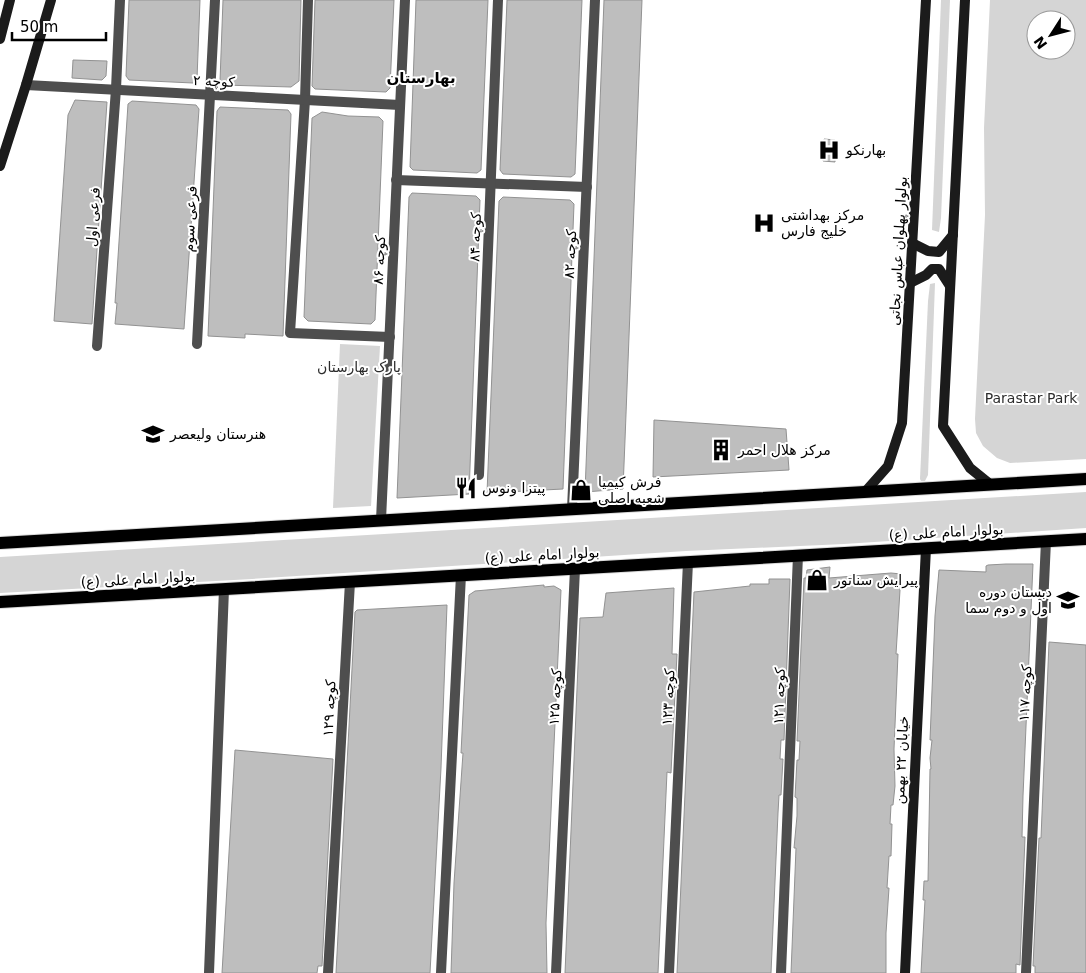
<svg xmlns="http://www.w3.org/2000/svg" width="1086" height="973" viewBox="0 0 1086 973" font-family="'DejaVu Sans','Noto Naskh Arabic',sans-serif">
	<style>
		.green { fill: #d5d5d5; fill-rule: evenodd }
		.building { fill: #bebebe; stroke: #929292 }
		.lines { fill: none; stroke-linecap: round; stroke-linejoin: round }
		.primary-casing { stroke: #dbdbdb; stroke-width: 14 }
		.street { stroke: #4e4e4e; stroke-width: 10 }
		.secondary { stroke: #1b1b1b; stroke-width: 10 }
		.primary { stroke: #000; stroke-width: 12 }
		.labels { text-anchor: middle; stroke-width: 4; stroke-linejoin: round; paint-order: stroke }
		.street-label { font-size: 14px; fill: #000; stroke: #fff }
		.poi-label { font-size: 14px; fill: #000; stroke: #fff; text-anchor: start }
		.park-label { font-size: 14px; fill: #2c2c2c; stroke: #fff }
		.neighbourhood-label { font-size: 15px; font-weight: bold; fill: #000; stroke: #fff }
	</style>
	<rect width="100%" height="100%" fill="#fff"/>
	<g class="green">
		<path d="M941,0H950L941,218L939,232L932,230Z"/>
		<path d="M990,0H1086V459L1010,463L997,458L983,446L976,433L975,419L985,215L984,128ZM1036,20H1066V50H1036Z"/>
		<path d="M935,283L928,475L925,481H921L920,479L928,301L930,284Z"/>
		<path d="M340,344L380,346L371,506L333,508Z"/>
		<path d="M1086,492V528L844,544L686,551L252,579L0,593V557Z"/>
	</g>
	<g class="building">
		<path d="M129,0H200L197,79L193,83L129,80L126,76Z"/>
		<path d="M223,0H301L299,81L291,87L223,85L220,81Z"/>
		<path d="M315,0H394L390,88L386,92L315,89L312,86Z"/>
		<path d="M416,0H488L481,170L477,173L413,170L410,167Z"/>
		<path d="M507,0H582L575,174L571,177L503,174L500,170Z"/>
		<path d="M604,0H642L625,440L623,489L585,492Z"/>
		<path d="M73,60L107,61L106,76L102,80L72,78Z"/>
		<path d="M75,100L107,102L92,324L54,321L68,115Z"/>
		<path d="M132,101L196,105L199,109L184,329L115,324L117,303H115L128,104Z"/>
		<path d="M220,107L288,110L291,114L283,336L245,334V338L208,336L217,111Z"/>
		<path d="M322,112L348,116L379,117L383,121L375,320L371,324L308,321L304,317L312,118Z"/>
		<path d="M824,139L835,140V162L823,161Z"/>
		<path d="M412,193L476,196L480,200L469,494L397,498L409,197Z"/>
		<path d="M503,197L570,200L574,204L563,489L487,493L499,201Z"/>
		<path d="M654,420L786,429L789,470L653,477Z"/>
		<path d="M1006,564H1033L1023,796L1022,837H1025L1020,965L1016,964V973H921L925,900H923L924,881H928L930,769H931L930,758L932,740H930L935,616L939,570L986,572V566L988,565Z"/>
		<path d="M830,567L829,578L891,573L901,574L896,654H898L894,749L895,786L893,805H891L890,824H892L891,856H889L887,888H889L886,933V973H791L796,848H794L797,816V798L795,797L797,760H799L800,741H797L804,578H806L807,570Z"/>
		<path d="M769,579H790L784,740H781L780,759H783L781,795H779L778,813L771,973H677L694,592L750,586V584H769Z"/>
		<path d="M544,585V587L554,586L561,590L546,923L547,973H451L454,883L463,753H461L469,595L475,591Z"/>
		<path d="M674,588L672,654H677L671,773L667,772L658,973H565L580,618L603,617L606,593Z"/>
		<path d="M447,605L441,768L430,973H336L355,612L357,610Z"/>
		<path d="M1049,642L1086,645V973H1035V966H1033L1039,838H1041Z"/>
		<path d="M235,750L333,759L322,966H318L317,973H222Z"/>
	</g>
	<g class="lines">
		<g class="primary-casing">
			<g id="primary">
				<path d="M0,543L1086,479"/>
				<path d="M0,602L1086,539"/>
			</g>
		</g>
		<g class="street">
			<path d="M308,0L305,100L290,333L390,337"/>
			<path d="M26,85L400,105"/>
			<path d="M396,180L587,187"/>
			<path d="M197,344L215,0"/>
			<path d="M97,346L116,89L120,0"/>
			<path d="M479,475L498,0"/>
			<path d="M572,509L595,0"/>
			<path d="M381,520L405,0"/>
			<path d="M209,973L224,589"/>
			<path d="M328,973L350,582"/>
			<path d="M441,973L461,575"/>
			<path d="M556,973L575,569"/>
			<path d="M669,973L688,562"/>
			<path d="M781,973L798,555"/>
			<path d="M1026,973L1046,541"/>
		</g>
		<g class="secondary">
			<path d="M965,0L943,426L970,468L991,485"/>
			<path d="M0,39L10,0"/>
			<path d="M0,166L26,85L51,0"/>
			<path d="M912,243L928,251L939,252L953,235"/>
			<path d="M910,283L926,275L932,269H939L950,286"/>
			<path d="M865,492L888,466L902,423L926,0"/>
			<path d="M905,973L926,548"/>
		</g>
		<use href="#primary" class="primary"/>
	</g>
	<defs>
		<g id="hospital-bare" transform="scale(1.725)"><path d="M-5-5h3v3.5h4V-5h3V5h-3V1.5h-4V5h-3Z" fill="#000" stroke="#fff" stroke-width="2.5" paint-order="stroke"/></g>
		<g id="school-bare" transform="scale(1.725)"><path d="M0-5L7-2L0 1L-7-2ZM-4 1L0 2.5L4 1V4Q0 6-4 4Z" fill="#000" stroke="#fff" stroke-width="2.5" paint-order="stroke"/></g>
		<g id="building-bare" transform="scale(1.725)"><path d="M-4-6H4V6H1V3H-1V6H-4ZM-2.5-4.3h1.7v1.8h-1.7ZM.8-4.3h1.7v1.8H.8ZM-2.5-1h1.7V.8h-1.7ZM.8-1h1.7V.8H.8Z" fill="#000" stroke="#fff" stroke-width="2.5" paint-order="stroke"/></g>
		<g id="restaurant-bare" transform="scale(1.725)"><path d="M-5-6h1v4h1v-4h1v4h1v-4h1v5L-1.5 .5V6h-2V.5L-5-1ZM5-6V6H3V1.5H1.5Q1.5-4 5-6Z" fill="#000" stroke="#fff" stroke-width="2.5" paint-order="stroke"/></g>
		<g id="shop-bare" transform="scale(1.725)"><path d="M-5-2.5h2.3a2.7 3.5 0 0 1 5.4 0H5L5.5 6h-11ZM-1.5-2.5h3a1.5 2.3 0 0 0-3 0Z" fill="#000" stroke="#fff" stroke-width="2.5" paint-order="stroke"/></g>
	</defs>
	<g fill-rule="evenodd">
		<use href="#hospital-bare" x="829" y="150"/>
		<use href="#hospital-bare" x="764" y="223"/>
		<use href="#school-bare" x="153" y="434"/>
		<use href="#building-bare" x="721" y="450"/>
		<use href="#restaurant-bare" x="466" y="488"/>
		<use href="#shop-bare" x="581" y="490"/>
		<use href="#shop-bare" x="817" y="580"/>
		<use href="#school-bare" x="1068" y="600"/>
	</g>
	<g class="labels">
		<g class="street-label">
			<text transform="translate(214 81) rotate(3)" y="5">کوچه ۲</text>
			<text transform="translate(93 217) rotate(-86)" y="5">فرعی اول</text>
			<text transform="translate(190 219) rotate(-87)" y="5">فرعی سوم</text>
			<text transform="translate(475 237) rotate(-88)" y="5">کوچه ۸۴</text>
			<text transform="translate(898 251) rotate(-87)" y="5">بولوار پهلوان عباس نجاتی</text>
			<text transform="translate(570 254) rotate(-87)" y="5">کوچه ۸۲</text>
			<text transform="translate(379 260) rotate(-87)" y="5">کوچه ۸۶</text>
			<text transform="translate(946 532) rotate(-3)" y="5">بولوار امام علی (ع)</text>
			<text transform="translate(542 555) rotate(-3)" y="5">بولوار امام علی (ع)</text>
			<text transform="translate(138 579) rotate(-3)" y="5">بولوار امام علی (ع)</text>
			<text transform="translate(1025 693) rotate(-87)" y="5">کوچه ۱۱۷</text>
			<text transform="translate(779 696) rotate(-88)" y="5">کوچه ۱۲۱</text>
			<text transform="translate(555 697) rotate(-87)" y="5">کوچه ۱۲۵</text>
			<text transform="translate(668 697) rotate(-87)" y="5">کوچه ۱۲۳</text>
			<text transform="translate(329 708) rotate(-87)" y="5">کوچه ۱۲۹</text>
			<text transform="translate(901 760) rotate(-87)" y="5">خیابان ۲۲ بهمن</text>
		</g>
		<g class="poi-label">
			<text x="846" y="155">بهارنکو</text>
			<text x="781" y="220">مرکز بهداشتی<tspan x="781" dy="16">خلیج فارس</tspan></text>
			<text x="170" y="439">هنرستان ولیعصر</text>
			<text x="738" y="455">مرکز هلال احمر</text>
			<text x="598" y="487">فرش کیمیا<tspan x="598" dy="16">شعبه اصلی</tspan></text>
			<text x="482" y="493">پیتزا ونوس</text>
			<text x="834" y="585">پیرایش سناتور</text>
			<text x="1052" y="597" text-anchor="end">دبستان دوره<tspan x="1052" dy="16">اول و دوم سما</tspan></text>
		</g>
		<g class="park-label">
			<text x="359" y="372">پارک بهارستان</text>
			<text x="1031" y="403">Parastar Park</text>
		</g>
		<g class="neighbourhood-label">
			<text x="421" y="83">بهارستان</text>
		</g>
	</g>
	<g transform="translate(1051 35) rotate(234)"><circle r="24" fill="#ffffff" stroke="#999999"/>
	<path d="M0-4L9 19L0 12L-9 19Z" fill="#000000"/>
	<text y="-8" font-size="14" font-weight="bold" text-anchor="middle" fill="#000000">N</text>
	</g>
	<path d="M12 32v8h94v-8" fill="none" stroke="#000000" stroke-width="2.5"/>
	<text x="20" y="32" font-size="15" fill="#000000" stroke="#ffffff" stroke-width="4" paint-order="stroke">50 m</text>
</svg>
